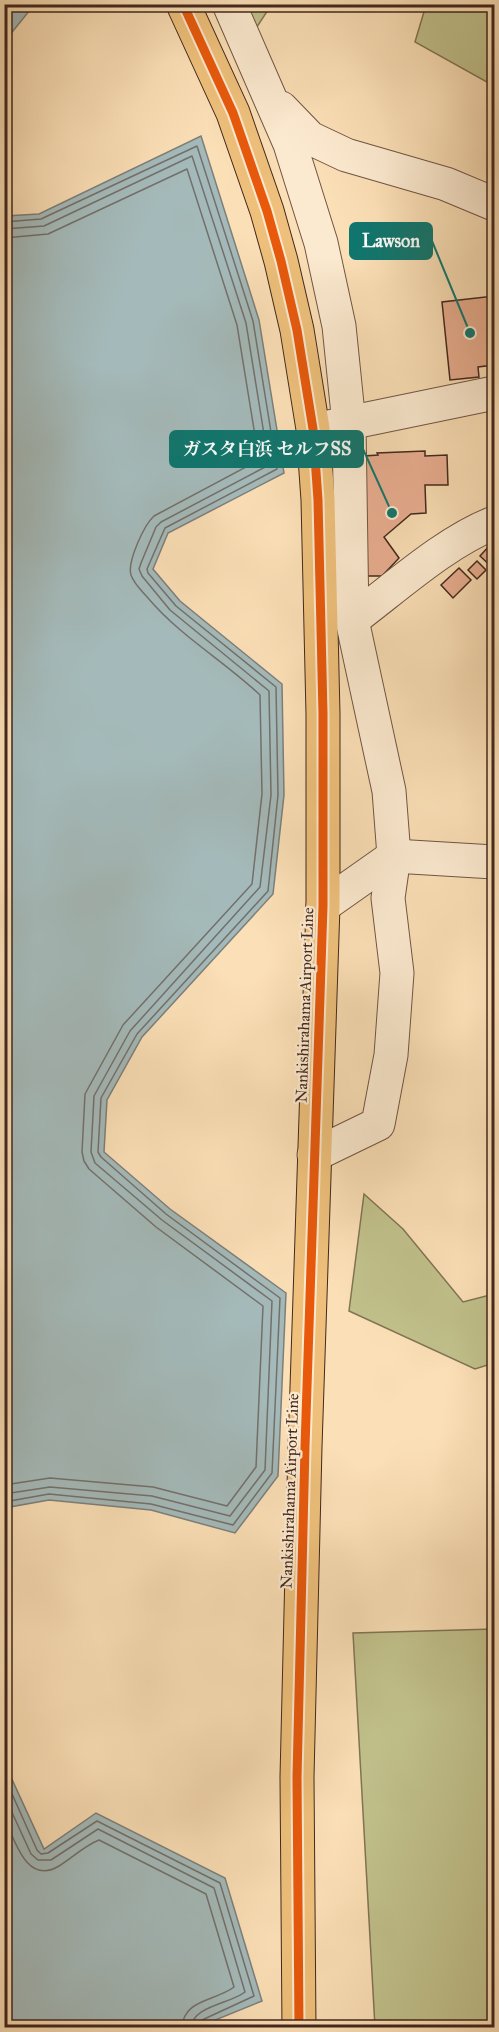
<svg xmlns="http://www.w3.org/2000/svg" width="499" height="2032" viewBox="0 0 499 2032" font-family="'IM FELL Great Primer','Noto Serif JP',serif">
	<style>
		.green { fill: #c1c18c; stroke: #827454; stroke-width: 1.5 }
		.water { fill: #a4baba; stroke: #7d7f7b; stroke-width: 1.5 }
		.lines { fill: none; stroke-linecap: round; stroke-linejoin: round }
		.shore { stroke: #73706c; stroke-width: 1.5 }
		.building { fill: #e9ae90; stroke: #42271d; stroke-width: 1.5 }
		.minor-casing { stroke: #705543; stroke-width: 35 }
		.primary-casing { stroke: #42271d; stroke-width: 35 }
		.minor { stroke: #fcead0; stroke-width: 33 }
		.primary { stroke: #eec07b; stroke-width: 33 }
		.cycleway-casing { stroke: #fcead0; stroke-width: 13 }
		.cycleway { stroke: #e8590c; stroke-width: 9 }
		.labels { text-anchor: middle; stroke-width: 4.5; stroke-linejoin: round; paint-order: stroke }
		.street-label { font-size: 16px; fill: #42271d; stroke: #fcead0 }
		.leader { fill: none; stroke: #0f766e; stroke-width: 2 }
		.callout-dot { fill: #0f766e; stroke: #fcead0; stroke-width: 2 }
		.callout { fill: #0f766e; stroke: #0f766e; stroke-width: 2 }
		.callout-label { font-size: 18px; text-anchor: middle; font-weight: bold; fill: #fff }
	</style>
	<rect width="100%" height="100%" fill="#fbdfb6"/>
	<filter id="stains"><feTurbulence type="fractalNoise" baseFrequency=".00333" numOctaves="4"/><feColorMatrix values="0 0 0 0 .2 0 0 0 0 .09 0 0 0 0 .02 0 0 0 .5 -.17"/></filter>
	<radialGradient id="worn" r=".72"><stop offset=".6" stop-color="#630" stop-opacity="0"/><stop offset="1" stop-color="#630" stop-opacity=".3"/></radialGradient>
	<g class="green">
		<path d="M237,5H269L270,7L253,33Z"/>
		<path d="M426,5H494V86L415,42Z"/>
		<path d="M364,1194L403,1229L463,1302L494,1294V1363L475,1369L349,1311Z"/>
		<path d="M494,1629V2027H375L353,1633Z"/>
	</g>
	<g class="water">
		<path d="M5,4L34,5L5,41L4,5Z"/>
		<path d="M201,136L259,320L284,473L168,533L153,569L180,601L282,684L284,795L273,894L142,1037L107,1100L104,1152L170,1209L286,1293L278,1476L235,1533L151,1510L49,1500L4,1508L5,216L39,214Z"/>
		<path d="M4,1762L44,1849L96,1813L225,1878L262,2001L198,2027H5Z"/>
	</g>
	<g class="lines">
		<g class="shore">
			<path d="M4,222L41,219L197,146L253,321L277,469L165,528L147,569L148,573L176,606L276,687L278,795L268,891L137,1034L101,1098L98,1152L101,1157L166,1214L280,1298L272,1473L233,1525L151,1504L49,1494L4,1502"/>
			<path d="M4,229L44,226L192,156L246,323L269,465L161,522L156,527L141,563L139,569L142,576L170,610L269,691L271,795L260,887L130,1031L94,1096L91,1152L95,1163L162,1220L272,1301L265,1470L230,1516L152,1496L50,1487L4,1494"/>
			<path d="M4,238L48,234L187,169L237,325L259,460L154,516C144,525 127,562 131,575C134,584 142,591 148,598C180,636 224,661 260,695L262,794L252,884L123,1025L85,1094L82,1152L84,1161L89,1169L156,1227L263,1306L256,1467L227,1506L153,1487L50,1478L4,1485"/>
			<path d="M4,1776L37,1850L41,1854L48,1853L97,1821L220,1883L254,1996L202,2020L198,2028"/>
			<path d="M4,1795L31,1854L38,1860H51L98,1829L214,1888L245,1992C230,2004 192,2006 191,2028"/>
			<path d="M4,1817C14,1838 26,1886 59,1866C72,1858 84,1846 99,1840L206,1894L234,1987C216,2001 183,1999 182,2028"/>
		</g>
	</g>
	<g class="building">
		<path d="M494,296V365L478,367L479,377L450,380L442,302Z"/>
		<path d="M425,451V456L447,455L448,485H425L426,513L411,514L384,537L399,558L382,576H366L364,456L378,455L377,453Z"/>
		<path d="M490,545L494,549V569L480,556Z"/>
		<path d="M477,561L486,570L477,579L468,570Z"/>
		<path d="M459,568L471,580L453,598L441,585Z"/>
	</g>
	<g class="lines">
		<g class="minor-casing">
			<g id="minor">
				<path d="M229,4L290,144L321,243L339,326L349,424L352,620L389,791L394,856L388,898L397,973L391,1055L378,1124L314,1155"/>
				<path d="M281,108L310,138L346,155L446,184L494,204"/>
				<path d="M329,427L494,393"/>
				<path d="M352,620C395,588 445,542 494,523"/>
				<path d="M323,906L394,856L494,862"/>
			</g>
		</g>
		<g class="primary-casing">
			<path id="primary" d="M183,4L233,113L267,211L281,261L297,330L313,429L318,500L323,714V906L305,1447L297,1777L299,2028"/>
		</g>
		<use href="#minor" class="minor"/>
		<use href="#primary" class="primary"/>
		<g class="cycleway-casing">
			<path id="cycleway" d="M183,4L233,113L267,211L281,261L297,330L313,429L318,500L323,714V906L305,1447L297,1777L299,2028"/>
		</g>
		<use href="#cycleway" class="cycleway"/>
	</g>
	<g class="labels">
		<g class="street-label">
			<text transform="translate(304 1005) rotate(-88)" y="6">Nankishirahama Airport Line</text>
			<text transform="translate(289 1491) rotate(-88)" y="6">Nankishirahama Airport Line</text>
		</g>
	</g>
	<path class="leader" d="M470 333L432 241M392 513L363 449"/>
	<g class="callout-dot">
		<circle cx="470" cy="333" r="6"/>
		<circle cx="392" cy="513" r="6"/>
	</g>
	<g class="callout">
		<rect x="350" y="223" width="82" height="36" rx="6"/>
		<rect x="170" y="431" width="193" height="36" rx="6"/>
	</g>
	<g class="callout-label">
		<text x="391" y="247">Lawson</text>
		<text x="267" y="455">ガスタ白浜 セルフSS</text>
	</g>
	<rect width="499" height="2032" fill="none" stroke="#fbdfb6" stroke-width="24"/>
	<rect x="6" y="6" width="487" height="2020" fill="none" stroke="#42271d" stroke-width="3"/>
	<rect x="12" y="12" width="475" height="2008" fill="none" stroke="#42271d" stroke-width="1.5"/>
	<rect width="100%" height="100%" filter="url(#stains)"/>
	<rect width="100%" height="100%" fill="url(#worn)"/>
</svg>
